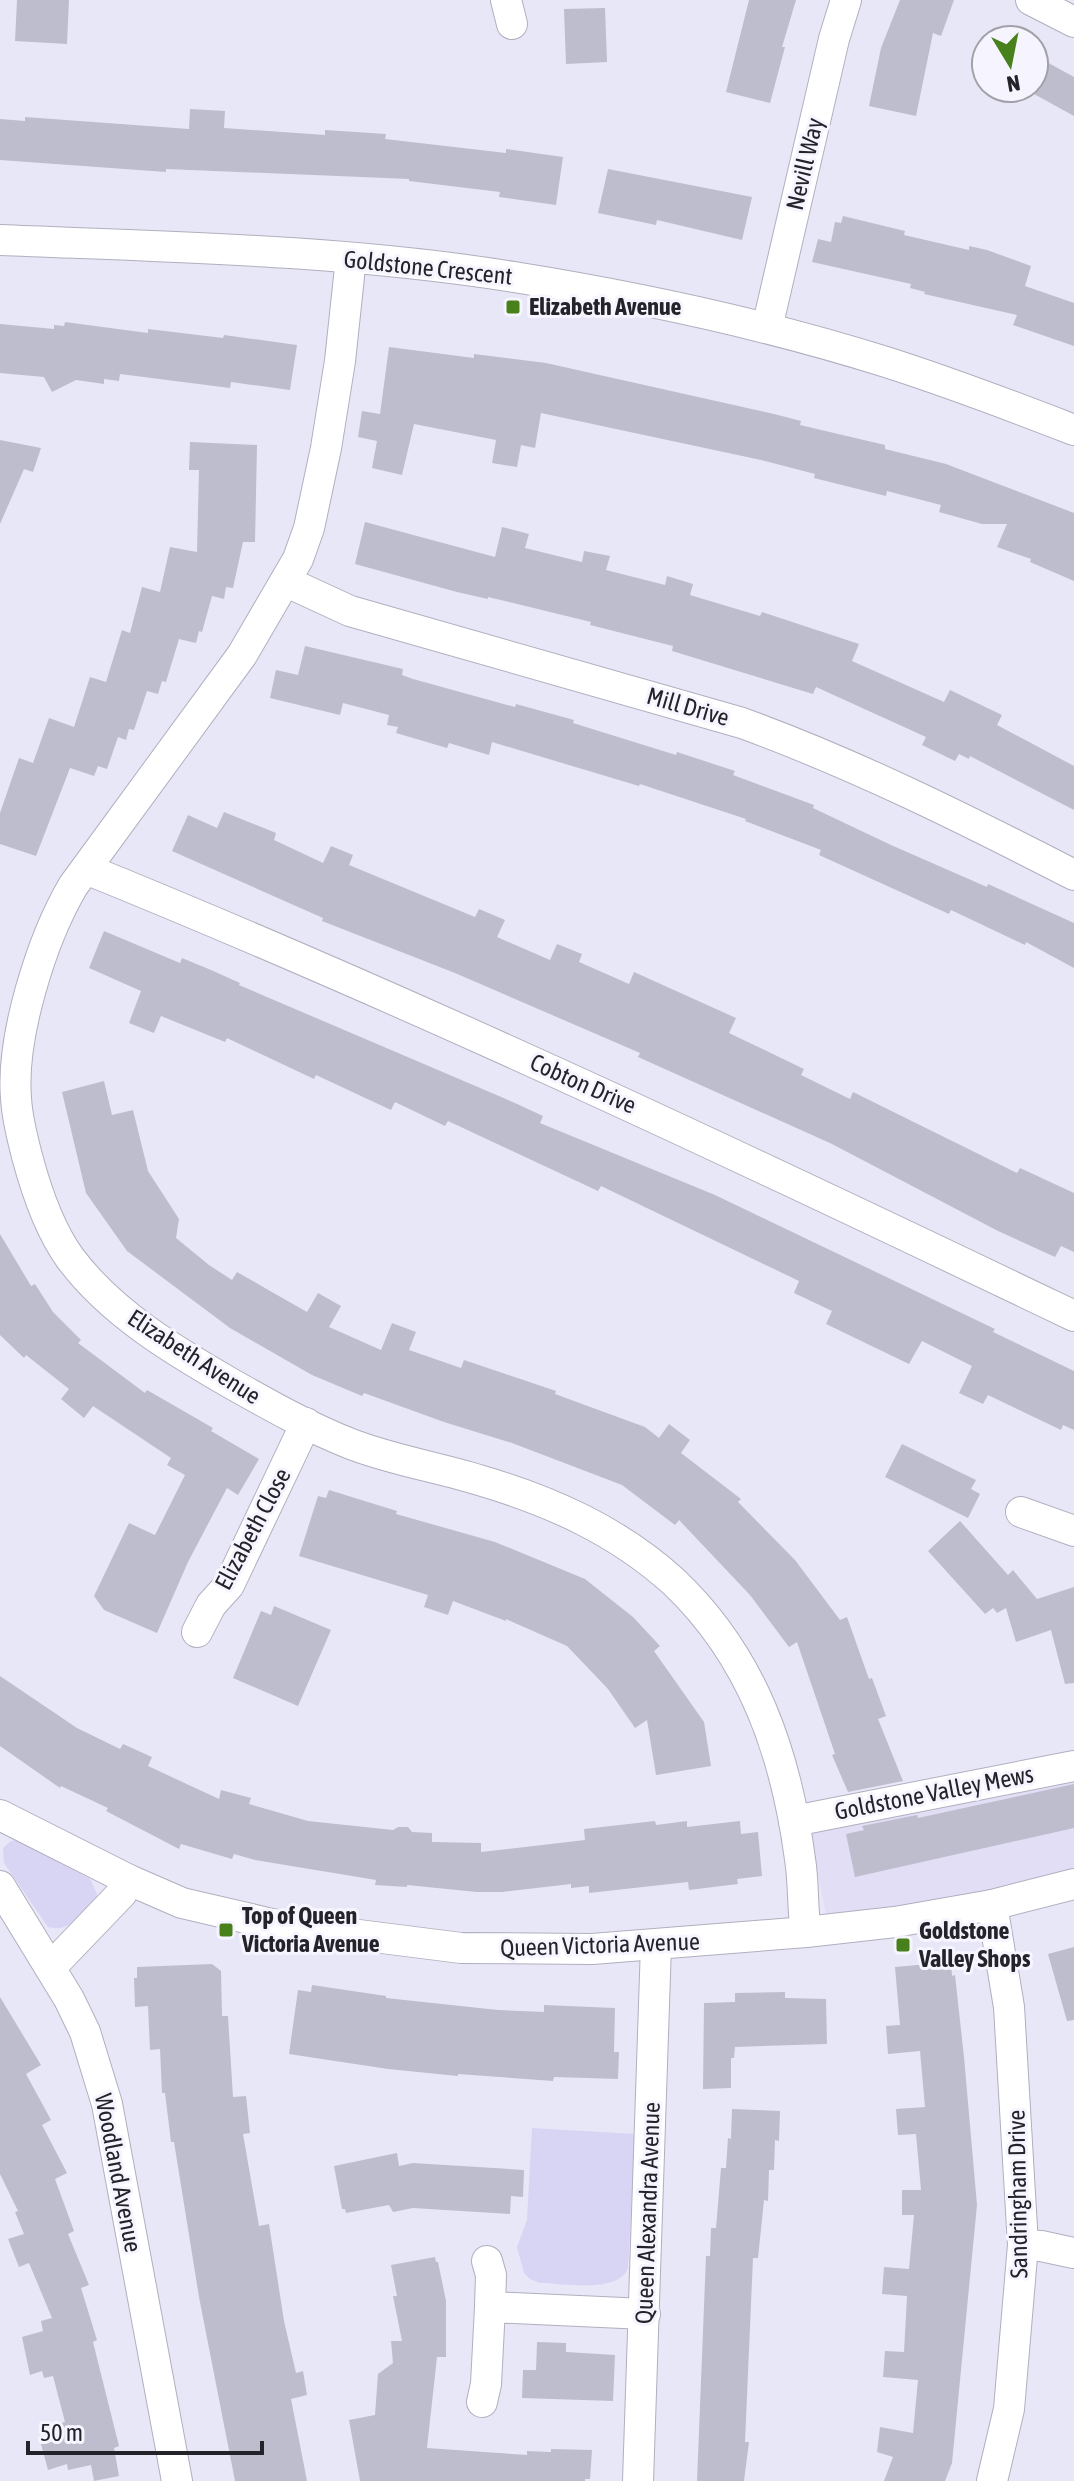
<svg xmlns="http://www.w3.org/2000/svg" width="1074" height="2481" viewBox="0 0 1074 2481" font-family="'Asap Condensed',sans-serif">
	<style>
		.built { fill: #e1def6 }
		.green { fill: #d8d4f4 }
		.building { fill: #bebdcd }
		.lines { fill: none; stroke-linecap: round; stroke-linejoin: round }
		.minor-casing { stroke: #b1afbf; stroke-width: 32 }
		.minor { stroke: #fff; stroke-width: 30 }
		.poi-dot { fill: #48811b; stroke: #f6f5ff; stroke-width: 3 }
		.labels { text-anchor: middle; stroke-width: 6; stroke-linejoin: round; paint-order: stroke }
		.street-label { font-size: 24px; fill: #242329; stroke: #f6f5ff }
		.poi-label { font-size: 24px; font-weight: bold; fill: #242329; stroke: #f6f5ff; text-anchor: start }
	</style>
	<rect width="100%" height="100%" fill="#e8e7f7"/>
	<path class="built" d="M1074,1775V1871L992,1894L827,1919L809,1831Z"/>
	<g class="green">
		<path d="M18,1840L90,1879L97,1894L96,1899C82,1914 70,1933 48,1927L4,1863L3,1848L11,1841Z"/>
		<path d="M532,2128L635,2134L628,2268C618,2294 563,2283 540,2283L530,2279L524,2273L517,2247L527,2220Z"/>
	</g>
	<g class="building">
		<path d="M17,0H69L67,44L15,41Z"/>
		<path d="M749,0H796L782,47H785L770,103L726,92Z"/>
		<path d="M900,0H954L941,36L933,33L916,116L869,106L881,48Z"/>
		<path d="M605,8L607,62L566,64L564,9Z"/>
		<path d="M1034,55L1074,77V116L1034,94Z"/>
		<path d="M190,109L225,111L224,128L325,135V130L386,134L385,139L506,153V149L563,157L556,205L499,197L500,192L409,181V179L166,169V172L0,160V119L25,121V117L189,129Z"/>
		<path d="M608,169L752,197L742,240L657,220L656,225L598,213Z"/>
		<path d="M843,216L905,231L904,235L969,250V246L987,250L1031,266L1025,286L1074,303V346L1013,325L1017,315L924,294L925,292L910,288L911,284L812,262L818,239L831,242L835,222L841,223Z"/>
		<path d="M65,322L148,333V329L223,338L224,335L297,345L290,390L231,382L230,388L120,374L119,381L104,379V384L76,380L52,392L44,377L0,373V324L54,329V325L64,326Z"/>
		<path d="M389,347L474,358V354L546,363L774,414L801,421L800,425L885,445V449L946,464L1074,513V581L1030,562L1031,559L997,547L1007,524H982L939,512L941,505L887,491L886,496L814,478L815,474L761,460L541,413L535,448L521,445L517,467L492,463L496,440L414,424L402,475L372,468L377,441L358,437L362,411L380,414Z"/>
		<path d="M0,440L41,448L33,472L24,469L0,524Z"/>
		<path d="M190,442L257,445L255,542H243L233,588L226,587L224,599L212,596L202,632L199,631L196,643L179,639L166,682L162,681L158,694L147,691L134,730L129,729L126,740L118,737L107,769L98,766L94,776L70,768L36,856L0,844V813L19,758L33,763L49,718L74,727L90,677L106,682L122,630L130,633L142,587L160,592L170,547L197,552L199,470H189Z"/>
		<path d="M365,522L495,557L502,527L529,534L525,548L582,562L584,551L610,556L606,570L665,585L667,576L693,584L690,595L760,616L762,612L859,644L852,661L944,702L950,690L1002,715L997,725L1074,766V810L970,756L969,759L959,754L955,761L922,745L926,737L816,687L813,694L672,651L673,646L590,625L591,622L488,597V599L457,592L355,564Z"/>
		<path d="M305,646L403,669L402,675L413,679L515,707L516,704L574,720L573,723L676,755L677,752L735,771L733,775L814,805L813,808L891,845L987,887L988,884L1074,923V968L1026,942L1025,945L951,910L949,914L819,855L821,850L745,821L746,819L640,784L639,786L492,742L489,755L449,743L447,748L396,733L398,727L387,725L389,715L343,703L340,715L270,698L276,670L298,675Z"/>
		<path d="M224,812L276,833L274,840L323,863L331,846L353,855L349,865L475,917L479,909L505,920L497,937L550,960L557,944L582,954L579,962L629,984L634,972L736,1018L729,1033L804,1069L801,1075L850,1099L853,1092L1017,1173L1020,1168L1074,1193V1252L1061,1246L1055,1257L998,1231L832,1144L638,1057L640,1053L455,973L322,921L323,918L172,851L188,815L217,828Z"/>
		<path d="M104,931L180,963L182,958L211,970L240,983L239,985L515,1103L543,1116L540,1123L715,1195L995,1329L993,1332L1074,1371V1430L1063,1425L1061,1430L988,1395L983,1404L959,1393L972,1366L922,1341L909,1364L826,1324L832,1311L794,1293L799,1281L601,1186L598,1191L448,1121L445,1126L395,1102L391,1110L316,1075L314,1079L227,1038L225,1042L161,1016L154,1033L129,1023L141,991L89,968Z"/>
		<path d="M104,1081L112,1115L133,1110L148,1171L179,1219L176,1238L209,1265L232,1280L237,1272L307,1312L318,1293L341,1306L329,1327L381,1350L392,1323L416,1332L409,1350L461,1368L464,1360L556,1391L555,1394L645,1427L659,1438L669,1424L690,1440L681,1453L741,1499L738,1502L795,1560L840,1620L847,1617L869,1679L872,1678L886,1716L878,1719L903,1781L848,1792L832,1755L835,1754L797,1642L789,1647L750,1595L679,1520L675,1525L622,1485L512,1443L444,1422L364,1393L362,1396L312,1375L230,1328L127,1251L86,1193L62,1092Z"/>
		<path d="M0,1234L31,1286L35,1284L53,1312L81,1340L78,1343L145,1393L147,1390L213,1428L211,1431L259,1459L238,1495L227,1488L188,1562L157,1633L104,1610L94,1596L129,1523L155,1535L185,1475L167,1465L171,1458L93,1406L84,1418L61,1399L69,1389L26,1355L24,1358L0,1335Z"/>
		<path d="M902,1444L976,1480L971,1489L980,1494L968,1518L885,1477Z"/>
		<path d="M329,1490L397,1511L396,1514L495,1542L585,1579L633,1617L660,1646L654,1651L704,1722L711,1766L656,1775L647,1720L635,1728L608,1689L567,1646L506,1619V1621L453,1601L448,1615L424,1607L428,1595L299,1556L318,1496L326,1498Z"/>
		<path d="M960,1521L1008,1575L1013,1570L1037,1599L1074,1587V1683L1065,1684L1051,1630L1016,1642L1006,1608L997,1613L993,1608L985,1614L928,1551Z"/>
		<path d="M274,1606L331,1630L298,1706L233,1678L261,1611L271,1615Z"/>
		<path d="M0,1676L77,1728L120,1749L123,1744L152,1757L148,1766L219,1799L221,1790L251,1798L249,1804L308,1821L393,1830L398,1827H408L412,1832L432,1833V1842L481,1843V1852L585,1840L584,1829L655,1821L656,1825L687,1821V1827L740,1821L741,1834L758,1832L762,1876L737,1879L738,1884L689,1890L688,1882L589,1893V1886L571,1888V1884L502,1892H477L407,1885V1887L375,1885L376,1880L255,1860L234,1854L232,1859L181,1844L179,1849L106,1811L108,1808L61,1786L60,1788L0,1746Z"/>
		<path d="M1074,1784V1828L855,1877L846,1834L864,1830L862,1826L917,1815L918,1818Z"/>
		<path d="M1074,1947V2020L1067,2021L1048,1954Z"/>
		<path d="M951,1962L952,1976L955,1975L964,2057L977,2205L952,2463L945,2481H884L893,2457L877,2452L880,2427L913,2433L918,2380L883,2377L885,2351L904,2352L907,2296L882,2294L884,2267L909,2269L914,2215H902V2190H921L916,2134L898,2135L896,2109L925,2107L920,2051L888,2054L886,2026L900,2025L895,1967Z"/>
		<path d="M212,1964L221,1971L222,2016H228L233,2097L246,2096L250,2133L243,2134L259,2226L269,2224L284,2321L296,2373L303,2371L307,2395L291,2399L307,2481H235L199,2297L174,2142H171L165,2093H162L160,2049L150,2050L148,2006L135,2007L134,1978H137V1967Z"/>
		<path d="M312,1985L386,1996V1998L498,2010L544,2012V2005L615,2008L614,2052H619L618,2079L554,2077L553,2081L458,2074V2076L388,2069L289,2054L298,1990L311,1992Z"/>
		<path d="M785,1992V1998L826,1999L827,2044L735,2047L734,2058H731V2088L703,2089L704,2003L735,2002V1993Z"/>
		<path d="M0,1997L41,2065L26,2074L51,2120L42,2125L67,2173L55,2179L74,2231L68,2234L89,2285L81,2288L97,2340L93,2342L119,2446L114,2448L119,2476L94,2481L91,2465L68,2470L67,2464L48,2470L41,2444L62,2440L57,2424L65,2422L53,2376L44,2378L42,2371L30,2375L22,2337L43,2331L41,2321L52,2318L29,2263L19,2267L8,2239L24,2234L15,2212L18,2211L0,2174Z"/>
		<path d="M732,2109L780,2111L779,2141L775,2140L774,2170H769L768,2201L764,2200L758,2258H753L745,2442H749L744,2481H697L706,2256H710L711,2228H716L721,2168H726L728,2138L731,2139Z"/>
		<path d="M397,2153L399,2166L413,2163L524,2170L523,2197L511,2196L510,2214L413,2208L393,2212L389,2205L346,2213L345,2209H342L334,2166Z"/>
		<path d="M435,2257L436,2262H438L446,2301V2357H437L427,2448L527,2455V2451L551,2452V2449L592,2450L590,2479H585V2481H360L349,2420L375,2415L378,2374L393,2363L391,2341H402L393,2296H397L391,2265Z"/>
		<path d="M537,2342L566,2343V2352L615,2355L613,2401L522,2398L523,2370H536Z"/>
	</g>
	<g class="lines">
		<g class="minor-casing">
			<g id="minor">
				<path d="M506,0L512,24"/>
				<path d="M1031,0L1074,22"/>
				<path d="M0,240C171,247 344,250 514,277C639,297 765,324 886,362C949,382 1012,406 1074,430"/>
				<path d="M351,258L340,361L326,448L309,528L298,559L242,655L73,886C42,939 11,1036 16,1098C17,1117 22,1137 27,1156C36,1190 49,1229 70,1258C111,1313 173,1350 232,1384C271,1406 310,1428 351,1444C392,1460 437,1467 479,1480C551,1501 618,1531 674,1582C753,1657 786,1754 800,1859C804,1883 802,1908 806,1932"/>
				<path d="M767,328L834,39L846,0"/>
				<path d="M287,582L350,611L742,723C857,765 965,819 1074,875"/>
				<path d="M86,869C421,1005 748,1160 1074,1316"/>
				<path d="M1021,1512L1074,1531"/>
				<path d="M197,1632L211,1605L229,1585L306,1423"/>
				<path d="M0,1815L129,1880L182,1903L272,1924L461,1948L592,1949L806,1932L895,1922L992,1905L1074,1884"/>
				<path d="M794,1821L1074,1766"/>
				<path d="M0,1886L69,1999L85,2032L107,2104L177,2481"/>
				<path d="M992,1905L1009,2007L1023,2245L1009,2409L992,2481"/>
				<path d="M51,1967L122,1893L129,1880"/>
				<path d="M1023,2245L1041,2246L1074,2253"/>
				<path d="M487,2261L491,2275L490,2307"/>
				<path d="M482,2402L486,2384L490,2307L645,2314"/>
				<path d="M638,2481L656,1945"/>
			</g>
		</g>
		<use href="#minor" class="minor"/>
	</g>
	<g class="poi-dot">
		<rect x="505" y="299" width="16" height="16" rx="4"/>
		<rect x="218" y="1922" width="16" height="16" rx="4"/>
		<rect x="895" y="1937" width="16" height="16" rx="4"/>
	</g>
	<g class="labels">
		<g class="street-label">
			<text transform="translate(805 164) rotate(-77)" y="8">Nevill Way</text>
			<text transform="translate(428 268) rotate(6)" y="8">Goldstone Crescent</text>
			<text transform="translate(688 707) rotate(16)" y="8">Mill Drive</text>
			<text transform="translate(583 1084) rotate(24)" y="8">Cobton Drive</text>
			<text transform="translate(194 1357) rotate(33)" y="8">Elizabeth Avenue</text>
			<text transform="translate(253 1529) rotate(-62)" y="8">Elizabeth Close</text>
			<text transform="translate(934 1793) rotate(-11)" y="8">Goldstone Valley Mews</text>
			<text transform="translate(600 1945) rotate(-2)" y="8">Queen Victoria Avenue</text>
			<text transform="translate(118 2173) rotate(79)" y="8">Woodland Avenue</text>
			<text transform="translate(1018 2194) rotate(-91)" y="8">Sandringham Drive</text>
			<text transform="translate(648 2213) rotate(-88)" y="8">Queen Alexandra Avenue</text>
		</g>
		<g class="poi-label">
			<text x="529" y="315">Elizabeth Avenue</text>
			<text x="242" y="1924">Top of Queen<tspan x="242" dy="28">Victoria Avenue</tspan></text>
			<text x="919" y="1939">Goldstone<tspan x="919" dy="28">Valley Shops</tspan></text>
		</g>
	</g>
	<g transform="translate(1010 64) rotate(170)"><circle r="38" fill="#f6f5ff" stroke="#a2a1a9" stroke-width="2"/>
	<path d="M0-6L14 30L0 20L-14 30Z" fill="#48811b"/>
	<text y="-12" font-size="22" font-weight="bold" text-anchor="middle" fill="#242329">N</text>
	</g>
	<path d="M28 2441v12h234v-12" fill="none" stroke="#242329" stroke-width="4"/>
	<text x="40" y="2441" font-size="24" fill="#242329" stroke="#f6f5ff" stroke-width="6" paint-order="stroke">50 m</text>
</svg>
